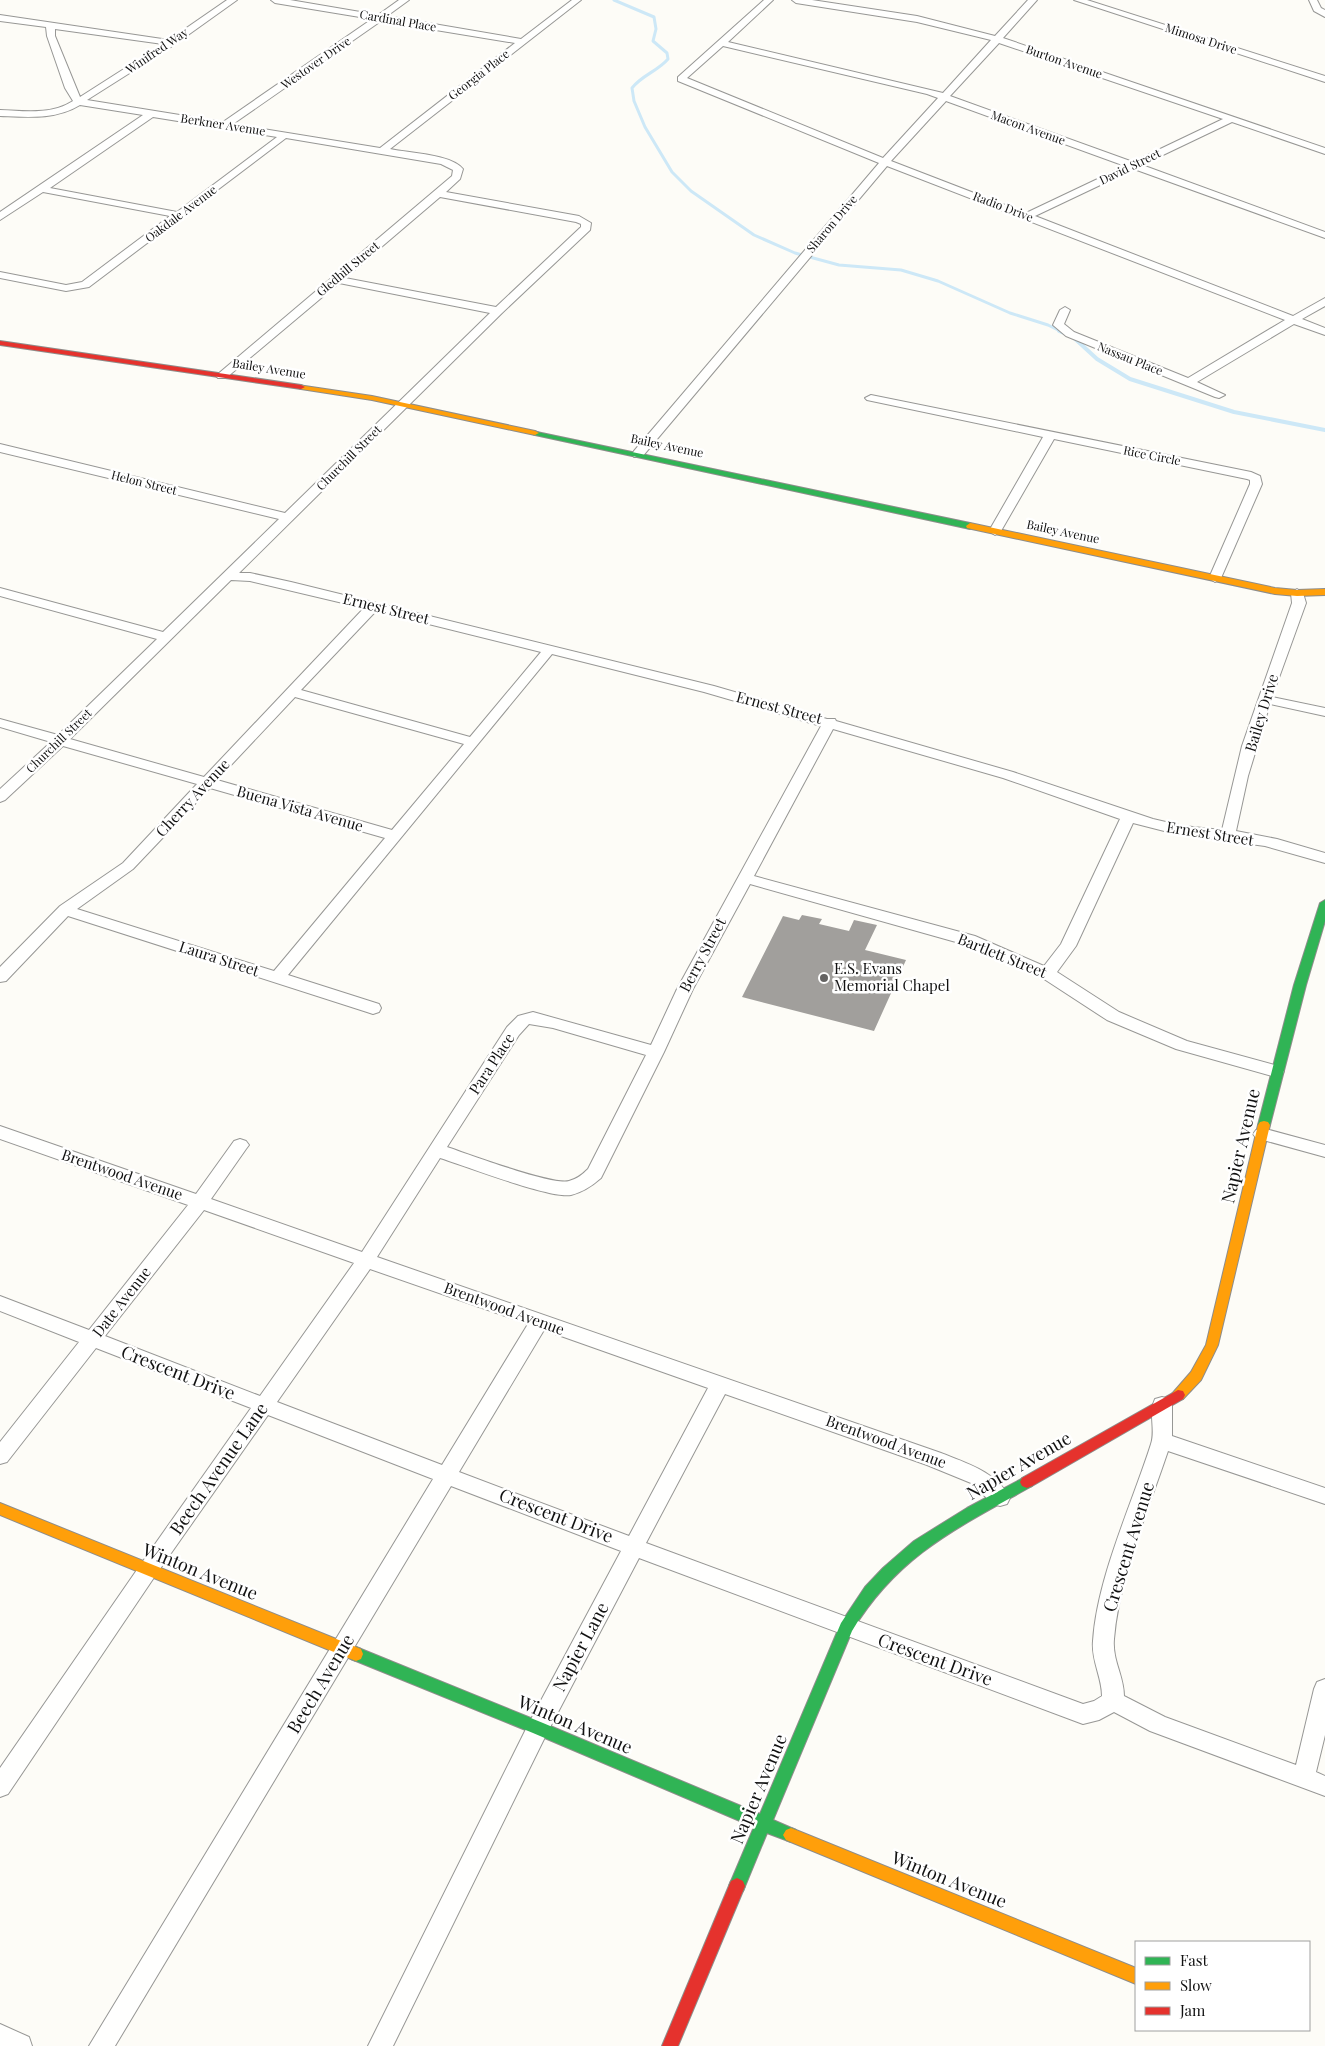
<svg xmlns="http://www.w3.org/2000/svg" width="1325" height="2046" viewBox="0 0 1325 2046" font-family="'Playfair Display',serif">
	<style>
		.lines { fill: none; stroke-linecap: round; stroke-linejoin: round }
		.stream-far1 { stroke: #cde8f7; stroke-width: 3 }
		.stream { stroke: #cde8f7; stroke-width: 4 }
		.building { fill: #a19f9c }
		.street-casing { stroke: #979795; stroke-width: 2 }
		.fast-casing { stroke: #8e8d8b; stroke-width: 2 }
		.slow-casing { stroke: #8e8d8b; stroke-width: 2 }
		.jam-casing { stroke: #8e8d8b; stroke-width: 2 }
		.street { fill: #fffffe; fill-rule: evenodd }
		.fast { fill: #30b455; fill-rule: evenodd }
		.slow { fill: #ff9f0a; fill-rule: evenodd }
		.jam { fill: #e5322d; fill-rule: evenodd }
		.poi-dot { fill: #646362; stroke: #fff; stroke-width: 2 }
		.labels { text-anchor: middle; stroke-width: 5; stroke-linejoin: round; paint-order: stroke }
		.far-street-label { font-size: 12px; fill: #111; stroke: #fff }
		.street-label { font-size: 15px; fill: #111; stroke: #fff }
		.poi-label { font-size: 15px; fill: #111; stroke: #fff; text-anchor: start }
		.near-street-label { font-size: 18px; fill: #111; stroke: #fff }
	</style>
	<rect width="100%" height="100%" fill="#fdfcf7"/>
	<g class="lines">
		<path class="stream-far1" d="M614,0L654,17L656,29L653,41L667,53L668,59C658,71 642,75 632,88L634,101L645,127L672,172L691,191L754,235L795,253L839,265L901,270L938,281L1010,313L1048,325L1062,332"/>
		<g class="stream">
			<path d="M1059,331L1064,333"/>
			<path d="M1072,336L1097,359L1130,379L1234,412L1325,430"/>
		</g>
	</g>
	<path class="building" d="M802,915L822,919L819,924L849,931L854,920L877,925L865,950L906,960L874,1031L742,997L783,916L799,920Z"/>
	<g class="lines">
		<g class="street-casing">
			<g id="street">
				<path d="M227,0H237L174,45L87,100L223,122L372,19L275,3L271,0H290L378,15L399,0H409L387,16L521,39L572,0H581L390,149C409,153 451,154 463,169L460,179L446,192L579,216L591,223L590,230L502,313L239,573H250L291,582L714,686L827,719H835L836,721L1013,772L1153,819L1183,826L1222,830L1242,746L1292,603L1291,593L1297,589L1303,593L1306,603L1272,697L1325,708V716L1270,704L1248,776L1236,831L1277,839L1325,853V863L1265,846L1176,834L1133,823L1076,946L1057,972L1119,1012L1187,1041L1282,1067L1284,1071L1282,1075L1276,1077L1176,1049L1107,1020L1041,977L963,944L750,884L693,989L664,1052L601,1178C593,1185 583,1192 571,1195C551,1199 465,1166 440,1158L377,1257L941,1453C966,1463 997,1472 1010,1498L1007,1504L1000,1506L993,1504L971,1483L927,1465L725,1394L646,1543L1083,1704L1094,1701L1102,1696C1102,1677 1091,1660 1093,1641C1097,1578 1132,1504 1151,1444C1156,1430 1148,1413 1155,1399L1162,1397L1169,1399L1172,1405V1436L1325,1488V1504L1168,1451C1148,1511 1119,1577 1114,1639C1112,1660 1124,1676 1124,1696L1165,1717L1296,1765L1314,1689L1317,1682L1325,1679V1735L1316,1772L1325,1776V1796L1150,1731L1114,1712L1099,1720L1083,1724L639,1558L546,1735L393,2046H368L530,1721L621,1551L451,1486L115,2046H89L433,1479L268,1415L155,1576L8,1794L0,1797V1768L141,1564L251,1408L96,1348L7,1462L0,1464V1442L79,1342L0,1311V1296L89,1330L188,1205L0,1139V1126L196,1194L234,1141L240,1139L246,1141L249,1145L246,1149L211,1199L362,1252L507,1027L518,1016L533,1012L651,1045L677,989L821,726L704,692L552,654L288,975L379,1004L381,1008L379,1012L373,1014L367,1012L68,916L6,981L0,982V967L60,906L123,863L197,784L63,746L5,800L0,802V789L51,742L0,727V719L58,735L157,639L0,596V588L163,632L279,519L0,452V444L285,513L490,313L339,283L226,378H218L216,376L218,374L452,176L453,170L441,164L286,138L89,287L66,291L0,278V272L66,285L82,282L170,216L43,192L0,220V212L143,115L80,105C56,120 27,117 0,116V110C25,111 51,115 73,101L65,88L47,36L46,27L0,21V15L169,40ZM381,21L515,43L380,148L233,124ZM55,29L163,44L80,97L55,36ZM153,117L277,137L177,212L50,188ZM440,197L576,222L581,224V227L496,307L345,278ZM231,580L250,581L364,608L204,777L70,739ZM376,611L541,652L470,737L301,690ZM295,697L464,744L392,830L217,780ZM833,729L1003,778L1120,819L1061,944L1044,966L975,936L754,876ZM210,788L385,838L274,971L77,909L133,869ZM529,1024L553,1028L646,1055L588,1169C583,1174 577,1179 569,1181C553,1186 468,1154 447,1147L519,1035ZM204,1210L354,1263L260,1396L105,1336ZM370,1269L528,1324L442,1465L277,1402ZM544,1330L708,1388L629,1536L459,1472Z"/>
				<path d="M764,0H773L728,42L943,93L991,40L917,22L796,3L792,0H812L917,16L995,36L1028,0H1037L1003,38L1325,148V154L1232,122L1142,165L1325,232V238L1134,169L1035,216L1293,316L1325,298V306L1302,319L1325,328V335L1294,324L1197,382L1225,395L1219,398L1215,397L1066,336L1053,325L1060,310L1065,307L1070,310L1064,324L1074,332L1188,378L1285,320L887,166L642,457H634L632,454L634,451L879,163L678,81V77ZM999,43L1223,119L1133,162L950,96ZM723,46L927,94L938,98L883,158L687,78ZM946,101L1125,166L1026,213L891,161Z"/>
				<path d="M1074,0H1087L1325,76V82Z"/>
				<path d="M1309,0H1317L1321,8L1325,10V17L1314,11Z"/>
				<path d="M871,395L1251,472L1260,476L1262,484L1221,578L1215,582L1209,578L1250,484V480L1247,479L1054,439L1001,531L995,535L989,531L1043,437L867,400L865,398Z"/>
				<path d="M1262,1128L1325,1145V1157L1256,1138L1253,1134L1256,1130Z"/>
				<path d="M0,2024L29,2037L32,2046H0Z"/>
			</g>
		</g>
		<g class="fast-casing">
			<g id="fast">
				<path d="M532,431L970,523L974,526L970,529L535,435L531,433Z"/>
				<path d="M1325,900V921L1306,985L1270,1125L1268,1128H1260L1258,1125L1294,985L1320,903Z"/>
				<path d="M1027,1476L1032,1478L1034,1482L1032,1486C957,1528 898,1555 852,1631L773,1820L796,1830L799,1835L796,1840L791,1842L767,1833L743,1891L737,1894L731,1891L729,1886L754,1827L533,1733L351,1659L349,1654L351,1649L356,1647L361,1649L543,1723L760,1814L841,1623L865,1587L883,1568L914,1541L967,1508Z"/>
			</g>
		</g>
		<g class="slow-casing">
			<g id="slow">
				<path d="M298,385L372,396L535,431L539,433L535,435L372,400L301,389L297,387Z"/>
				<path d="M970,523L1275,588L1297,590L1325,589V595L1297,596L1275,594L967,528L966,526Z"/>
				<path d="M1264,1121L1268,1122L1270,1125L1218,1345L1201,1380L1183,1399L1178,1400L1173,1399L1171,1395L1191,1372L1206,1345L1258,1125L1260,1122Z"/>
				<path d="M0,1503L361,1649L363,1654L361,1659L356,1661L351,1659L0,1515Z"/>
				<path d="M791,1828L1136,1968V1984L786,1840L783,1835L786,1830Z"/>
			</g>
		</g>
		<g class="jam-casing">
			<g id="jam">
				<path d="M0,341L301,385L305,387L301,389L0,345Z"/>
				<path d="M1178,1390L1183,1391L1185,1395L1183,1399L1032,1486L1027,1488L1022,1486L1020,1482L1022,1478Z"/>
				<path d="M737,1878L743,1881L745,1886L678,2046H662L731,1881Z"/>
			</g>
		</g>
		<use href="#street" class="street"/>
		<use href="#fast" class="fast"/>
		<use href="#slow" class="slow"/>
		<use href="#jam" class="jam"/>
	</g>
	<circle class="poi-dot" cx="824" cy="978" r="5"/>
	<g class="labels">
		<g class="far-street-label">
			<text transform="translate(398 21) rotate(10)" y="4">Cardinal Place</text>
			<text transform="translate(1201 39) rotate(18)" y="4">Mimosa Drive</text>
			<text transform="translate(157 51) rotate(-34)" y="4">Winifred Way</text>
			<text transform="translate(1064 62) rotate(19)" y="4">Burton Avenue</text>
			<text transform="translate(316 63) rotate(-35)" y="4">Westover Drive</text>
			<text transform="translate(479 75) rotate(-38)" y="4">Georgia Place</text>
			<text transform="translate(223 125) rotate(9)" y="4">Berkner Avenue</text>
			<text transform="translate(1028 128) rotate(20)" y="4">Macon Avenue</text>
			<text transform="translate(1130 167) rotate(-26)" y="4">David Street</text>
			<text transform="translate(1003 207) rotate(21)" y="4">Radio Drive</text>
			<text transform="translate(181 214) rotate(-37)" y="4">Oakdale Avenue</text>
			<text transform="translate(832 224) rotate(-50)" y="4">Sharon Drive</text>
			<text transform="translate(348 269) rotate(-40)" y="4">Gledhill Street</text>
			<text transform="translate(1130 359) rotate(22)" y="4">Nassau Place</text>
			<text transform="translate(269 369) rotate(9)" y="4">Bailey Avenue</text>
			<text transform="translate(667 446) rotate(12)" y="4">Bailey Avenue</text>
			<text transform="translate(1152 456) rotate(11)" y="4">Rice Circle</text>
			<text transform="translate(349 458) rotate(-45)" y="4">Churchill Street</text>
			<text transform="translate(144 483) rotate(14)" y="4">Helon Street</text>
			<text transform="translate(1063 532) rotate(12)" y="4">Bailey Avenue</text>
			<text transform="translate(59 741) rotate(-44)" y="4">Churchill Street</text>
		</g>
		<g class="street-label">
			<text transform="translate(386 609) rotate(14)" y="5">Ernest Street</text>
			<text transform="translate(779 708) rotate(15)" y="5">Ernest Street</text>
			<text transform="translate(1262 713) rotate(-73)" y="5">Bailey Drive</text>
			<text transform="translate(193 798) rotate(-47)" y="5">Cherry Avenue</text>
			<text transform="translate(300 809) rotate(16)" y="5">Buena Vista Avenue</text>
			<text transform="translate(1210 834) rotate(9)" y="5">Ernest Street</text>
			<text transform="translate(703 955) rotate(-62)" y="5">Berry Street</text>
			<text transform="translate(1002 956) rotate(22)" y="5">Bartlett Street</text>
			<text transform="translate(219 959) rotate(18)" y="5">Laura Street</text>
			<text transform="translate(492 1064) rotate(-57)" y="5">Para Place</text>
			<text transform="translate(122 1175) rotate(19)" y="5">Brentwood Avenue</text>
			<text transform="translate(122 1302) rotate(-52)" y="5">Date Avenue</text>
			<text transform="translate(504 1309) rotate(20)" y="5">Brentwood Avenue</text>
			<text transform="translate(886 1442) rotate(20)" y="5">Brentwood Avenue</text>
		</g>
		<g class="poi-label">
			<text x="834" y="974">E.S. Evans<tspan x="834" dy="17">Memorial Chapel</tspan></text>
		</g>
		<g class="near-street-label">
			<text transform="translate(1241 1146) rotate(-77)" y="6">Napier Avenue</text>
			<text transform="translate(178 1373) rotate(21)" y="6">Crescent Drive</text>
			<text transform="translate(1019 1466) rotate(-30)" y="6">Napier Avenue</text>
			<text transform="translate(219 1469) rotate(-55)" y="6">Beech Avenue Lane</text>
			<text transform="translate(556 1516) rotate(21)" y="6">Crescent Drive</text>
			<text transform="translate(1129 1547) rotate(-73)" y="6">Crescent Avenue</text>
			<text transform="translate(200 1572) rotate(22)" y="6">Winton Avenue</text>
			<text transform="translate(581 1647) rotate(-62)" y="6">Napier Lane</text>
			<text transform="translate(935 1660) rotate(20)" y="6">Crescent Drive</text>
			<text transform="translate(321 1684) rotate(-59)" y="6">Beech Avenue</text>
			<text transform="translate(575 1725) rotate(23)" y="6">Winton Avenue</text>
			<text transform="translate(759 1789) rotate(-67)" y="6">Napier Avenue</text>
			<text transform="translate(949 1880) rotate(22)" y="6">Winton Avenue</text>
		</g>
	</g>
	<rect x="1135" y="1941" width="175" height="90" fill="#ffffff" stroke="#a0a0a0"/>
	<rect x="1145" y="1957" width="25" height="8" fill="#30b455" stroke="#a0a0a0"/>
	<text x="1180" y="1966" font-size="15" fill="#111111">Fast</text>
	<rect x="1145" y="1982" width="25" height="8" fill="#ff9f0a" stroke="#a0a0a0"/>
	<text x="1180" y="1991" font-size="15" fill="#111111">Slow</text>
	<rect x="1145" y="2007" width="25" height="8" fill="#e5322d" stroke="#a0a0a0"/>
	<text x="1180" y="2016" font-size="15" fill="#111111">Jam</text>
</svg>
